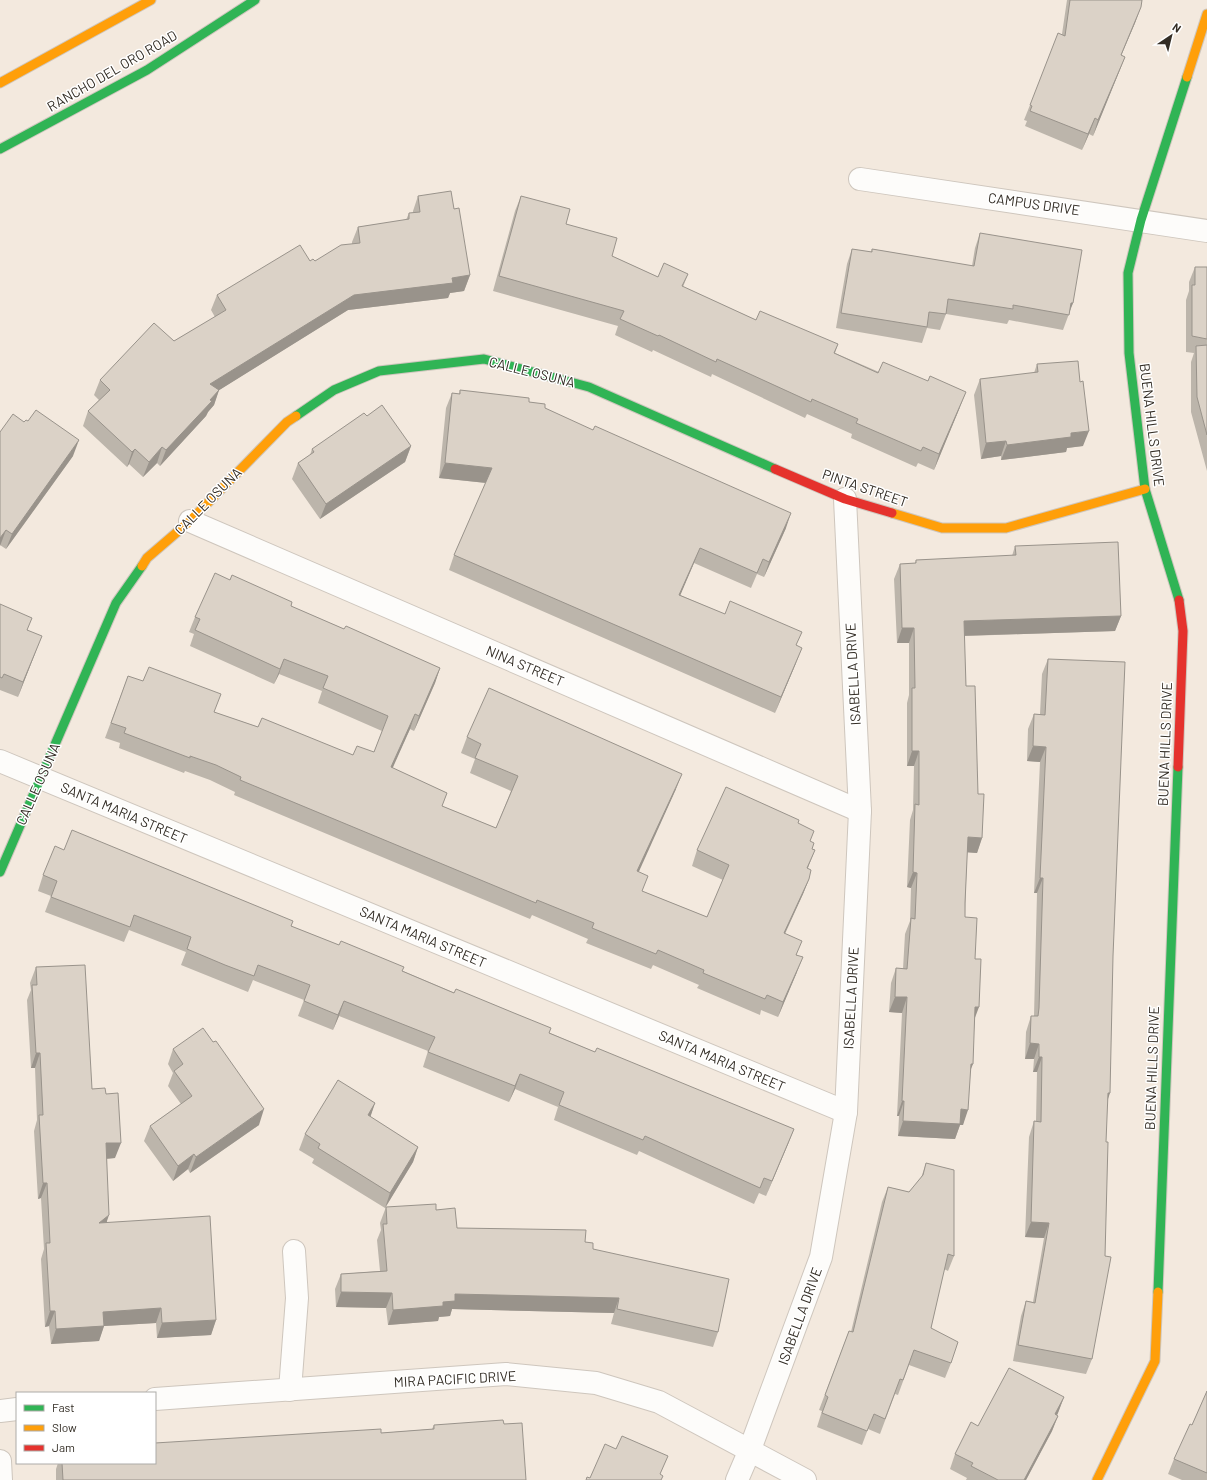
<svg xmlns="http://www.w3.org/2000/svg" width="1207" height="1480" viewBox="0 0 1207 1480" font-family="Barlow,sans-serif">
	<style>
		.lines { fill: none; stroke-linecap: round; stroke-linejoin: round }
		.street-casing { stroke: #cec6bd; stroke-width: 24 }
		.fast-casing { stroke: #cec6bd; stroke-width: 11 }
		.slow-casing { stroke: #cec6bd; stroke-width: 11 }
		.jam-casing { stroke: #cec6bd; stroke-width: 11 }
		.street { stroke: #fdfcfa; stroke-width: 22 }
		.fast { stroke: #30b455; stroke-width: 9 }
		.slow { stroke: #ff9f0a; stroke-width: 9 }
		.jam { stroke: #e5322d; stroke-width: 9 }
		.wall { fill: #bcb5ab }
		.shaded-wall { fill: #99938b }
		.building { fill: #dbd2c7; stroke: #99938b }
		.labels { text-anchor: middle; stroke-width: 3; stroke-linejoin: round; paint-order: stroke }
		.street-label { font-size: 14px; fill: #332d25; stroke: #fff }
	</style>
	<rect width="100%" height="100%" fill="#f3e9de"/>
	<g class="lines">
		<g class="street-casing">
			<g id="street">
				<path d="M860,179L1207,231"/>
				<path d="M190,521L860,811"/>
				<path d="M0,761L846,1112"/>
				<path d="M290,1390L297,1298L294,1251"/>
				<path d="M155,1399L506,1374L596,1383L659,1402L805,1480"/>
				<path d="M0,1411L17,1409"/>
				<path d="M0,1461L1,1480"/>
				<path d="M737,1480L749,1452L821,1257L846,1112L860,811L845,499"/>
			</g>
		</g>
		<g class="fast-casing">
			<g id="fast">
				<path d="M0,149L147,70L255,0"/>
				<path d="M296,416L334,390L379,371L484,359L589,387L775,469"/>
				<path d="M1179,600L1145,489L1129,353L1128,273L1141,220L1187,77"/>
				<path d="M0,872L116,603L142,566"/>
				<path d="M1158,1292L1178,767"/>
			</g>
		</g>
		<g class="slow-casing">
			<g id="slow">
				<path d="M1187,77L1207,14"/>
				<path d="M0,83L151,0"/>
				<path d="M892,513L942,528H1006L1145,489"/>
				<path d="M142,566L147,558L190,521L287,422L296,416"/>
				<path d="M1097,1480L1155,1361L1158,1292"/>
			</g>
		</g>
		<g class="jam-casing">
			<g id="jam">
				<path d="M775,469L845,499L892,513"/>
				<path d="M1178,767L1183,631L1179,600"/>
			</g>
		</g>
		<use href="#street" class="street"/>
		<use href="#fast" class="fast"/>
		<use href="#slow" class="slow"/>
		<use href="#jam" class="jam"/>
	</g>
	<g class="wall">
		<path d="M1067,0H1142L1135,23L1121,55L1125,57L1119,72L1093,136L1089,134L1082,150L1025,126L1027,121L1024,120L1030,105L1062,34Z"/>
		<path d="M418,196L454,209L470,275L464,291L450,293L448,298L348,310L219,390L214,405L208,412L206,416L160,466L157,463L143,477L129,464L127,467L83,426L88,411L99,400L94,395L100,380L174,341L215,317L211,310L217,295L310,261H315L352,244V242L358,227L406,220L409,213H413V211Z"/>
		<path d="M521,196L566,224L612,256L658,277L688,274L683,287L756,320L838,344L835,353L960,407L934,470L918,463L916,467L851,438L852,434L807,414L805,418L712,374L711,377L653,350L652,352L615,335L618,326L493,291L515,211Z"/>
		<path d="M980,233L1073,303L1063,330L1009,320L1007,324L946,314L940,330L927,328L922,343L836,328L847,264L852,249L871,252L872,249L972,266L975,248Z"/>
		<path d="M1195,267H1207V471L1191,412V362L1194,353L1186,352V300L1189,291V282Z"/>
		<path d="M1037,364L1083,446L1067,448L1066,452L1001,460V456L981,459L974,395L980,379L1034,373Z"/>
		<path d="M460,390L529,402L545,408L786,528L764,577L757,574L751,588L694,563L680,595L797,645L796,663L775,713L449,570L454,555L486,483L439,478L446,408L452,393L459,394Z"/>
		<path d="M367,416L411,446L405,462L320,519L292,479L298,463L310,455L312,449Z"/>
		<path d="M0,432L73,456L6,549L0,545V546Z"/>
		<path d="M1015,546L1121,616L1115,631L964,636L966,686L978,794L982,838L977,853L967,852L965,917L975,959V1019L970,1072L963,1125H960L955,1139L898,1136L899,1116H897L902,1013L889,1012L891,983L896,968L903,969L905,934L910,921L911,888L907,887L910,820L913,810L914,766H907V703L909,695V643H897L894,579L900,564L915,563L916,560L1012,556Z"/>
		<path d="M230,580L344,629L440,668L435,683L414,731L410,729L392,768L447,793L442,806L496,828L511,791L470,773L475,759L461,753L467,737L676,789L638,872L642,891L707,917L723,880L692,866L697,850L798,824L810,841L812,849L808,868L809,879L803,894L785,934L797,955V972L778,1017L761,1010L760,1015L697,988L699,985L653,965L651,969L586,943L588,939L532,915L530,919L234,795L235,792L210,780L185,771L184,773L119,748L120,743L105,738L128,676L214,712L258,727L353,755L374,752L382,731L318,703L322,691L279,674L274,684L190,646L194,634L189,632L195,617Z"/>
		<path d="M0,604L28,630L36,651L18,697L0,690Z"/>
		<path d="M1048,659L1107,1102L1092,1359L1086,1374L1013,1361L1021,1316L1026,1301L1033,1302L1044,1238L1025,1237L1029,1137L1034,1121H1036L1037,1072H1033L1034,1059H1025L1026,1032L1031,1016H1034L1037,893H1034L1040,762L1027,761L1028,729L1034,714H1040L1042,674Z"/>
		<path d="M64,850L291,926L403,971L595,1052L794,1129L788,1144L766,1196L759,1193L754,1204L639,1151L637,1155L554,1120L558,1107L515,1089L509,1102L423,1067L428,1051L339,1016L333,1030L298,1016L304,1000L253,980L248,992L181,965L186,952L129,930L124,942L45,912L51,896L38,891L43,875Z"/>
		<path d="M36,967L92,1089L106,1094L115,1158L107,1159V1222L216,1320L211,1335L157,1338L156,1323L104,1326L99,1341L51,1344L49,1326L45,1327L41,1259L44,1249L41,1198L38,1199L34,1131L37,1120L35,1068H31L27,1000L31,990L30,983Z"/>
		<path d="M173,1049L259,1125L190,1173L188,1169L173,1181L144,1141L150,1126L181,1104L168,1086L173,1073L168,1064Z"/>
		<path d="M375,1103L370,1117L418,1147L413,1162L385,1208L312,1163L314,1159L299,1150L305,1134Z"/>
		<path d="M926,1163L954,1256L948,1271L944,1269L931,1328L951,1363L945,1378L909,1365L898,1395L895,1394L880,1434L868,1429L862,1445L817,1427L822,1411L819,1410L849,1331L851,1332L882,1202L888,1187L909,1192L921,1178Z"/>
		<path d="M386,1207L436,1210L457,1228L585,1242L593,1249L718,1332L713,1347L611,1324L614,1313L452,1309L450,1316L439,1317L438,1321L388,1325L386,1308L336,1307L335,1289L341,1274L380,1271L377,1240L381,1230L380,1223Z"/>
		<path d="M1207,1391V1480H1182L1168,1474L1174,1459L1192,1425Z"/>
		<path d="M1064,1397L1057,1415L1058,1416L1052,1431L1026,1480H966L967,1478L950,1469L955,1454L978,1426Z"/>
		<path d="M504,1424L526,1480H56V1469L58,1463H155L381,1433L432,1429L434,1425Z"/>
	</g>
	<g class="shaded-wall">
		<path d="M1141,7L1135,23L1115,70L1121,55Z"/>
		<path d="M1125,57L1119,72L1093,136L1098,120Z"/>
		<path d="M1095,118L1089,134L1082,150L1088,134Z"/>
		<path d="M470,275L464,291L450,293L448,298L348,310L205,399L210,384L354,295L452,278Z"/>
		<path d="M1071,303H1073L1068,315Z"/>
		<path d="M219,390L214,405L208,412L206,416L160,466L166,450Z"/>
		<path d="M966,392L960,407L934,470L939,454Z"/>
		<path d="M1089,431L1083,446L1067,448L1066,452L1001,460L1007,445L1071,433Z"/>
		<path d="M79,440L73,456L6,549L12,534Z"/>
		<path d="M1006,441L1001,456L981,459L986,443Z"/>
		<path d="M411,446L405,462L320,519L326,504Z"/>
		<path d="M162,447L157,463L143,477L149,462Z"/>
		<path d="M135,449L129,464L127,467L132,452Z"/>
		<path d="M445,463L492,468L487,483L439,478Z"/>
		<path d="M791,513L786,528L764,577L769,562Z"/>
		<path d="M6,530L0,546V538Z"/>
		<path d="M700,548L694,563L674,610L679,595Z"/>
		<path d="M1121,616L1115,631L958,636L964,621Z"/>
		<path d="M902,628H914L909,643H897Z"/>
		<path d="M42,636L36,651L18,697L23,682Z"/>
		<path d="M802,648L796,663L775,713L781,697Z"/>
		<path d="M284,659L279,674L274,684Z"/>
		<path d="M440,668L435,683L414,731L419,716Z"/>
		<path d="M415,714L410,729L386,783L391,767Z"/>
		<path d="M1033,746L1046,747L1040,762L1027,761Z"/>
		<path d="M912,751H919L914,766H907Z"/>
		<path d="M682,774L676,789L632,887L637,871Z"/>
		<path d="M968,837L982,838L977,853L962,852Z"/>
		<path d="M815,850L809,865L801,883L807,868Z"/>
		<path d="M913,872L917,873L911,888L907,887Z"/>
		<path d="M1040,878H1043L1037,893H1034Z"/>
		<path d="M809,879L803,894L778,948L784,933Z"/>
		<path d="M803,957L797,972L778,1017L783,1002Z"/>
		<path d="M895,997H907L902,1013L889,1012Z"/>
		<path d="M344,1001L339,1016L333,1030L338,1015Z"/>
		<path d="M975,1007H979L973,1023Z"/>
		<path d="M1030,1043L1039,1044L1034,1059H1025Z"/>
		<path d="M36,1053H40L35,1068H31Z"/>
		<path d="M1039,1057H1042L1037,1072H1033Z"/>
		<path d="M971,1064H973L967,1079Z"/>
		<path d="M520,1074L515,1089L509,1102L515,1086Z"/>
		<path d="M1108,1093H1110L1105,1108Z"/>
		<path d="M902,1101H904L899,1116H897Z"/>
		<path d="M375,1103L370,1118L368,1115Z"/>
		<path d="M264,1109L259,1125L190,1173L196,1157Z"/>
		<path d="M961,1109L968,1110L963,1125H960L955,1139L898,1136L903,1121Z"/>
		<path d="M794,1129L788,1144L766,1196L772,1181Z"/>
		<path d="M106,1143H121L115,1158L101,1159Z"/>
		<path d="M418,1147L413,1162L385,1208L390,1193Z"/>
		<path d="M194,1154L188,1169L173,1181L178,1166Z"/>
		<path d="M43,1183H47L41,1198L38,1199Z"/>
		<path d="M109,1215L104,1230L99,1223Z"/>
		<path d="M1031,1222L1049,1223L1044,1238L1025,1237Z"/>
		<path d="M341,1292L392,1293L386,1308L336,1307Z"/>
		<path d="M455,1294L619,1298L614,1313L452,1309L450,1316L439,1317L438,1321L388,1325L393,1310L443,1302Z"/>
		<path d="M161,1308L156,1323L104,1326L99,1341L51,1344L56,1329L103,1312Z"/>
		<path d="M50,1311H55L49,1326L45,1327Z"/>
		<path d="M216,1320L211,1335L157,1338L162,1323Z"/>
		<path d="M1064,1397L1058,1413L1050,1429L1055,1414Z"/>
		<path d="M1058,1416L1052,1431L1026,1480H1024Z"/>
	</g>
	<g class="building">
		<path d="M1070,0H1142L1141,7L1121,55L1125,57L1098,120L1095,118L1088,134L1030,111L1032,106L1030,105L1058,33L1065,36Z"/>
		<path d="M451,191L454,209L459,208L470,275L452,278L453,283L354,295L210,384L219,390L210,400L212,401L166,450L162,447L149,462L135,449L132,452L88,411L110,390L100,380L154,323L174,341L226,310L217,295L300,245L310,261L313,259L315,261L341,245L360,243L358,227L409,219V213L420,212L418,196Z"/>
		<path d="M521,196L570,209L566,224L617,238L612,256L658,277L664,263L688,274L682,286L756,320L760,311L838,344L834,353L878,373L883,362L928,381L930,376L966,392L939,454L923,447L921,451L856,423L858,419L812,399L811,402L717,359L716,362L659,335L658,336L620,319L624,311L499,276Z"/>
		<path d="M980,233L1082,250L1073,303H1071L1069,315L1013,305V309L948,299L946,314L929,312L927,327L841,313L852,249L872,252V249L974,266Z"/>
		<path d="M1195,267H1207V339L1192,336V285H1195Z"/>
		<path d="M1207,345V435L1197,397L1196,346Z"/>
		<path d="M1078,361L1080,382L1083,381L1089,431L1071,433V437L1007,445L1006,441L986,443L980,379L1038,372L1037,364Z"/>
		<path d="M460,390L529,398V402L545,404V408L593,430L595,426L791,513L769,562L763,559L757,573L700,548L679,595L725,614L730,601L802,632L796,645L802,648L781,697L454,555L492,468L445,463L452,393L460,394Z"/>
		<path d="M382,405L411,446L326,504L298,463L314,452L312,449L364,413L367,416Z"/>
		<path d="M36,410L79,440L12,534L6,530L0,538V432L13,414L24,422L26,420L28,421Z"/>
		<path d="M1118,542L1121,616L964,621L966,686H975L978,794H984L982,838L968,837L965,903V917L977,918L975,959H981L979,1007H975L973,1064H971L968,1110L961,1109L960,1124L903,1121L904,1101H902L907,997H895L896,968L907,969L911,918L915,919L917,873L913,872L915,804L919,805V751H912V688H915L914,628H902L900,564L916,563V560L1016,555L1015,546Z"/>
		<path d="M215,573L230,580L232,575L292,602L291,606L344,629L346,626L440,668L419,716L415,714L391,767L447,793L442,806L496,828L518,776L475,758L481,744L467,737L489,688L682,774L637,871L648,876L642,891L707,917L729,865L697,850L726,787L799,820L798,823L814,831L810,841L814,843L812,849L815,850L807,868L811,870L809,879L784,933L802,941L796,955L803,957L783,1002L767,995L765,999L703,973L704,970L658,950L656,954L592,928L594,923L537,900L536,903L240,780L241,777L216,765L190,756V758L124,733L126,728L111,723L128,676L143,681L149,667L221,694L214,712L258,727L262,718L353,755L357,746L374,752L388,716L323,688L328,676L284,659L280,669L195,630L200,619L195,617Z"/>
		<path d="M0,604L32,618L27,630L42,636L23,682L4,674L2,678L0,677Z"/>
		<path d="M1048,659L1125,662L1113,956L1110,1093H1108L1106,1142H1108L1105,1256L1111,1257L1092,1359L1018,1345L1026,1301L1035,1303L1049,1223L1031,1222L1034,1121L1041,1122L1042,1057H1039V1044L1030,1043L1031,1016H1038L1039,1008L1043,878H1040L1046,747L1033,746L1034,714L1045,715Z"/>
		<path d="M72,830L293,921L291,926L339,945L341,941L404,967L402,971L454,993L456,989L514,1013L551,1028L549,1033L595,1052L597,1048L794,1129L772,1181L764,1178L760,1188L645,1136L643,1140L559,1105L564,1092L520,1074L515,1086L428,1052L435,1037L344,1001L338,1015L304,1001L310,985L258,965L254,976L225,965L187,949L191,937L134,915L130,927L51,897L57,881L43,875L55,846L64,850Z"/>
		<path d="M85,965L92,1089L105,1088L106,1094L118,1093L121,1143H106L109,1215L99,1223L210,1216L216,1320L162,1323L161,1308L103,1312L104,1326L56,1329L55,1311H50L46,1243H50L47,1183H43L39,1115H43L40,1053H36L32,985H37L36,967Z"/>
		<path d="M203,1028L213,1042L216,1041L264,1109L196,1157L194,1154L178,1166L150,1126L192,1096L174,1071L183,1064L173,1049Z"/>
		<path d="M338,1080L375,1103L368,1115L418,1147L390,1193L318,1148L320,1144L305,1134Z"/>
		<path d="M926,1163L954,1170V1256L948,1254L931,1328L958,1342L951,1363L914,1350L903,1380L900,1379L885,1419L874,1414L867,1431L822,1413L828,1397L825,1395L849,1331L853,1332L888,1187L909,1192L923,1175Z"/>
		<path d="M436,1204V1210L455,1208L457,1228L586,1230L585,1242L593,1243V1249L729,1279L718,1332L617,1309L619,1298L455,1294V1301L443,1302V1306L393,1310L392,1293L341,1292V1274L387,1271L383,1224H387L386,1207Z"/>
		<path d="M1009,1368L1064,1397L1055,1414L1058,1416L1024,1480H998L971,1466L973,1463L955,1454L971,1422L978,1426Z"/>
		<path d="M1207,1391V1473L1174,1459L1190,1424L1192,1425Z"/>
		<path d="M503,1420L504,1424L522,1423L526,1480H63L62,1463H155V1443L381,1429V1433L434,1429V1425Z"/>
		<path d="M622,1436L668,1456L660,1474L663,1476L661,1480H586L587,1477L590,1478L605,1444L616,1449Z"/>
	</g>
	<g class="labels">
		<g class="street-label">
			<text transform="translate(112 71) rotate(-30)" y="5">RANCHO DEL ORO ROAD</text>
			<text transform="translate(1034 204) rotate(8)" y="5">CAMPUS DRIVE</text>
			<text transform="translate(532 372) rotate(14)" y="5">CALLE OSUNA</text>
			<text transform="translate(1152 425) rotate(83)" y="5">BUENA HILLS DRIVE</text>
			<text transform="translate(865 488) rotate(19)" y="5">PINTA STREET</text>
			<text transform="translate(208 501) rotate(-45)" y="5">CALLE OSUNA</text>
			<text transform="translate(525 666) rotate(23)" y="5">NINA STREET</text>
			<text transform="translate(853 674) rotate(-93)" y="5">ISABELLA DRIVE</text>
			<text transform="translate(1165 744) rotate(-88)" y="5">BUENA HILLS DRIVE</text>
			<text transform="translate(38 784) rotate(-66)" y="5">CALLE OSUNA</text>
			<text transform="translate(124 813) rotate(23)" y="5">SANTA MARIA STREET</text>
			<text transform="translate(423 937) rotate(23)" y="5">SANTA MARIA STREET</text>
			<text transform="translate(851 998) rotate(-87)" y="5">ISABELLA DRIVE</text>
			<text transform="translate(722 1061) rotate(23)" y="5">SANTA MARIA STREET</text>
			<text transform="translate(1152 1068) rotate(-88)" y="5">BUENA HILLS DRIVE</text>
			<text transform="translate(800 1316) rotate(-70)" y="5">ISABELLA DRIVE</text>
			<text transform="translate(455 1379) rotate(-3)" y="5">MIRA PACIFIC DRIVE</text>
		</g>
	</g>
	<rect x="16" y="1392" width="140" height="72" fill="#ffffff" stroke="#adaba8"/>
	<rect x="24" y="1405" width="20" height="6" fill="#30b455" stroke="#adaba8"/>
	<text x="52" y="1412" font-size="12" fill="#332d25">Fast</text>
	<rect x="24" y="1425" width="20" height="6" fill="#ff9f0a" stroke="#adaba8"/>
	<text x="52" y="1432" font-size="12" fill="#332d25">Slow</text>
	<rect x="24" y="1445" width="20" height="6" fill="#e5322d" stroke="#adaba8"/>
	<text x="52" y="1452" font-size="12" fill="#332d25">Jam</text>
	<g transform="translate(1171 36) rotate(35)" stroke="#ffffff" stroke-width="3" paint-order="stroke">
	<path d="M0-3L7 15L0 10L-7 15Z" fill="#332d25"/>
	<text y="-6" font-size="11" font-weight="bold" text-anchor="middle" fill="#332d25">N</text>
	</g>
</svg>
